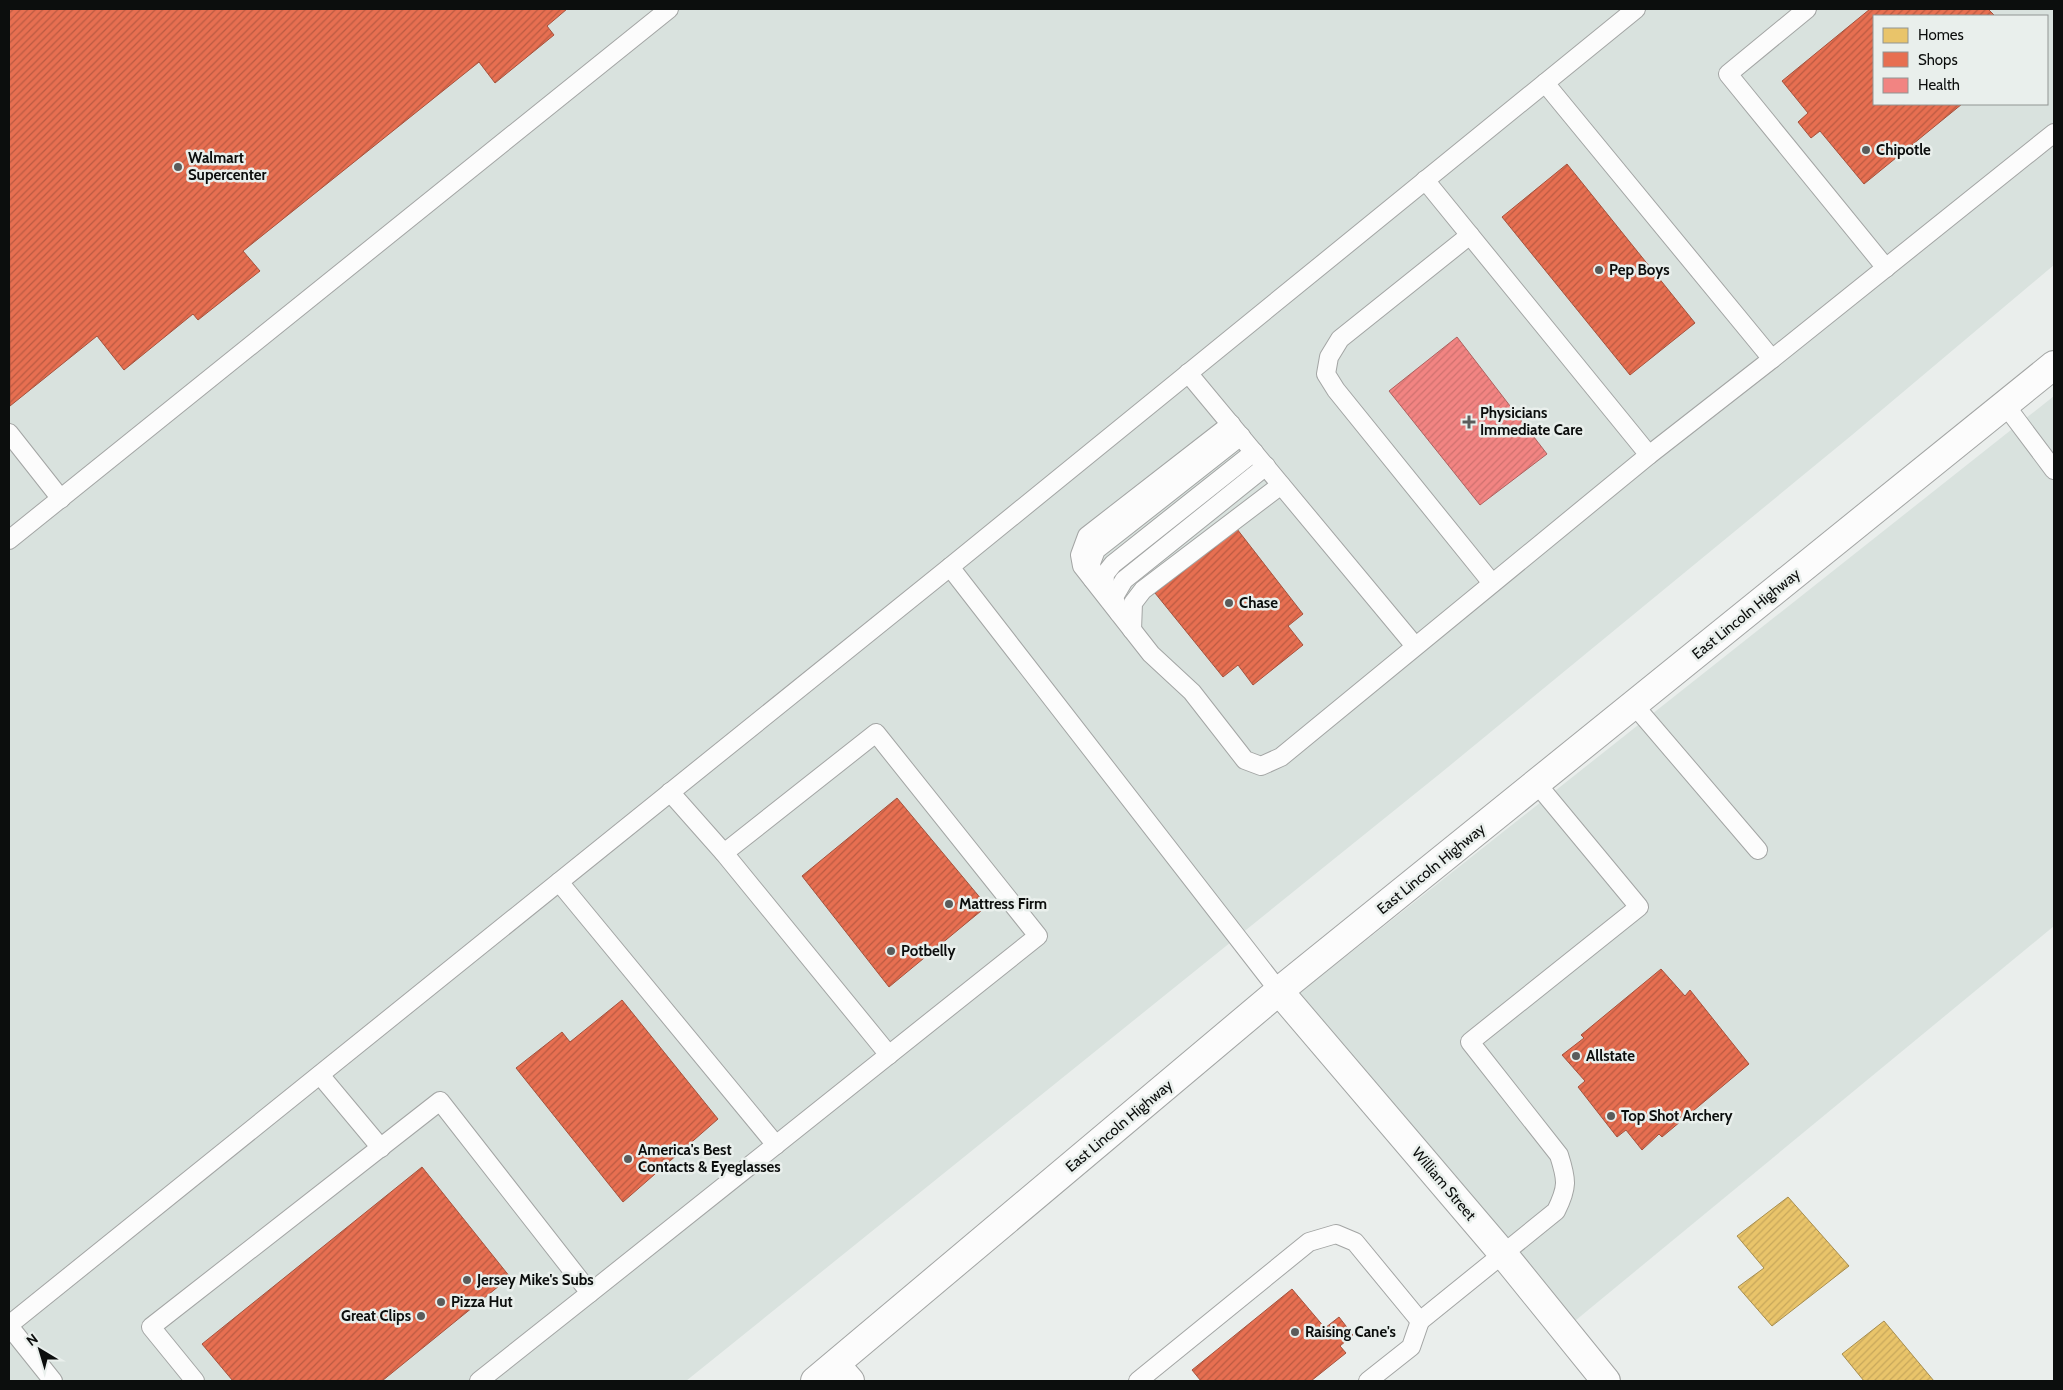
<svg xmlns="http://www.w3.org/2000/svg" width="2063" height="1390" viewBox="0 0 2063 1390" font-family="Cabin,sans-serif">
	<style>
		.built { fill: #d9e2de; fill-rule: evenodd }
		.homes { fill: url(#homes-hatch); stroke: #a78d4e }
		.shops { fill: url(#shops-hatch); stroke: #a5523d }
		.health { fill: url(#health-hatch); stroke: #ad615f }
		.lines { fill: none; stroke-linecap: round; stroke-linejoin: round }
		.service-casing { stroke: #a3a5a4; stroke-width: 20 }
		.minor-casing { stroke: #a3a5a4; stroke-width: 30 }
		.primary-casing { stroke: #a3a5a4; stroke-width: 30 }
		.service { stroke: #fcfcfc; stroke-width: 18 }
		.minor { stroke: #fcfcfc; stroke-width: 28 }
		.primary { stroke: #fcfcfc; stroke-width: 28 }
		.poi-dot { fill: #5a5c5b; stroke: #e9efec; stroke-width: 2 }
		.labels { text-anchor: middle; stroke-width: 5; stroke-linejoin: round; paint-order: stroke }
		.poi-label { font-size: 15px; font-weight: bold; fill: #0c0e0d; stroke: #e9efec; text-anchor: start }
		.street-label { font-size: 15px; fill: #0c0e0d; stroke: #e9efec }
	</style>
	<defs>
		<pattern id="homes-hatch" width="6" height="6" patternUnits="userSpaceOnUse" patternTransform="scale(1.25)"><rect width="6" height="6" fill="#e9c46a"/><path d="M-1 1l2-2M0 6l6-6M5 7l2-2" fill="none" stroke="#c7a75b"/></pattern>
		<pattern id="shops-hatch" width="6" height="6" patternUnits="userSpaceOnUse" patternTransform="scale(1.25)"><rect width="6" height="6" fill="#e76f51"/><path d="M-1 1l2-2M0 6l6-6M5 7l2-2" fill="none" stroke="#ba5a42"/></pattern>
		<pattern id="health-hatch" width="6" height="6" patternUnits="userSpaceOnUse" patternTransform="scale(1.25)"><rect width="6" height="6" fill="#f28482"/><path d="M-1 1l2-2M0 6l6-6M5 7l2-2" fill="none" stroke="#ce716f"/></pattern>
	</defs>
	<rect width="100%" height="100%" fill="#eaeeec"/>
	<g class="built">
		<path d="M9,9H2054V265L1852,435L1442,772L686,1381H9ZM1874,16H2047V104H1874Z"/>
		<path d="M2054,396V926L1570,1325L1297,995Z"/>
	</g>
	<g class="homes">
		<path d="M1788,1197L1849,1266L1772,1326L1738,1287L1764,1268L1737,1236Z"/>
		<path d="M1884,1321L1934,1381H1864L1842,1354Z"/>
	</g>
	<g class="shops">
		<path d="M9,9H567L547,26L554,35L495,83L479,62L243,251L260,271L198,320L193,314L124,370L97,336L10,406Z"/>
		<path d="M1870,9H1988L1995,16H1874V104H1962L1864,184L1820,131L1811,138L1798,122L1808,113L1782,81Z"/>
		<path d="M1567,164L1695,323L1630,375L1502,217Z"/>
		<path d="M1237,529L1303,614L1288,626L1303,645L1253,685L1238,665L1223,677L1155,593Z"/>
		<path d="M897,798L987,906L889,987L802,876Z"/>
		<path d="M1661,969L1685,996L1690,990L1749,1064L1662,1137L1659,1134L1642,1150L1626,1130L1617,1137L1578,1087L1585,1081L1562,1055L1584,1038L1581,1035Z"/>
		<path d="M622,1000L718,1119L623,1202L516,1068L562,1032L570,1042Z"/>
		<path d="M422,1167L510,1277L382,1381H233L202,1344Z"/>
		<path d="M1292,1289L1325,1328L1339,1317L1353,1335L1340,1346L1346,1353L1311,1381H1201L1192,1370Z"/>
	</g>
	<path class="health" d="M1457,337L1547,454L1480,505L1389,391Z"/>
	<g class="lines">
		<g class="service-casing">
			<g id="service">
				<path d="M1807,9L1728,74L1886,268"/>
				<path d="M1545,83L1772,359L1649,455"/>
				<path d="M1470,235L1340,339L1329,357L1326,374L1336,390L1492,583"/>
				<path d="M1772,359L2054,133"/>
				<path d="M1188,373L1415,646"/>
				<path d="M2006,406L2054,470"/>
				<path d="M1231,424L1087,536L1080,555L1082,566L1151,654L1192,692L1245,760L1261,766L1281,757L1649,455L1425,180"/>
				<path d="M9,433L61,499"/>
				<path d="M9,540L669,9"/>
				<path d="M950,567L1279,991"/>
				<path d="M1093,580L1091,563L1096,550L1241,436"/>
				<path d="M1104,593L1105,574L1113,564L1254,452"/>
				<path d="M1119,613L1114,597L1124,580L1266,466"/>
				<path d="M1132,630L1133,603L1143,590L1281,485"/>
				<path d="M1634,705L1758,850"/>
				<path d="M670,792L724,853L889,1055"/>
				<path d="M559,882L776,1145"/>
				<path d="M320,1075L381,1148"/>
				<path d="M590,1293L1038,936L876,733L724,853"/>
				<path d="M9,1325L950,567L1636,9"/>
				<path d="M9,1326L53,1381"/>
				<path d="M195,1381L151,1327L440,1101L590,1293L479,1381"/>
				<path d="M1138,1381L1309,1242L1336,1234L1355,1242L1420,1321L1556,1211C1568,1187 1567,1180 1559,1155L1470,1042L1639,907L1537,784"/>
				<path d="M1368,1381L1411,1347L1420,1321"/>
			</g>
		</g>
		<g class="minor-casing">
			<g id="minor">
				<path d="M1279,991L1504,1255L1606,1381"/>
				<path d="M836,1365L850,1381"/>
			</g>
		</g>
		<g class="primary-casing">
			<path id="primary" d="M815,1381L1279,991L2054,365"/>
		</g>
		<use href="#service" class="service"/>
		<use href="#minor" class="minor"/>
		<use href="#primary" class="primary"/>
	</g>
	<g class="poi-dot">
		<circle cx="1866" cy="150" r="5"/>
		<circle cx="178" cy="167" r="5"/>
		<circle cx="1599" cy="270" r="5"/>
		<path d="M1466.5 414.5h5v5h5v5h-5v5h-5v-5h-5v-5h5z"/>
		<circle cx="1229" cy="603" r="5"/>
		<circle cx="949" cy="904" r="5"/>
		<circle cx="891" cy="951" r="5"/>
		<circle cx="1576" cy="1056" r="5"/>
		<circle cx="1611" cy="1116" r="5"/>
		<circle cx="628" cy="1159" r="5"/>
		<circle cx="467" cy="1280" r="5"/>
		<circle cx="441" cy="1302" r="5"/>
		<circle cx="421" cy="1316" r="5"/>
		<circle cx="1295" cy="1332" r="5"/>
	</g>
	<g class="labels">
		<g class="poi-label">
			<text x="1876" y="155">Chipotle</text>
			<text x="188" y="163">Walmart<tspan x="188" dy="17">Supercenter</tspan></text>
			<text x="1609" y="275">Pep Boys</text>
			<text x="1480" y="418">Physicians<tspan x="1480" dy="17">Immediate Care</tspan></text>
			<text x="1239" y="608">Chase</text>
			<text x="959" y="909">Mattress Firm</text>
			<text x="901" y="956">Potbelly</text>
			<text x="1586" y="1061">Allstate</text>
			<text x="1621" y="1121">Top Shot Archery</text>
			<text x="638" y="1155">America's Best<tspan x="638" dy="17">Contacts &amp; Eyeglasses</tspan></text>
			<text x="477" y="1285">Jersey Mike's Subs</text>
			<text x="451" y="1307">Pizza Hut</text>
			<text x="411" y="1321" text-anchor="end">Great Clips</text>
			<text x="1305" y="1337">Raising Cane's</text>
		</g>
		<g class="street-label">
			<text transform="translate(1746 614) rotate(-39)" y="5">East Lincoln Highway</text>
			<text transform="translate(1431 869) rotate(-39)" y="5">East Lincoln Highway</text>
			<text transform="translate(1119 1126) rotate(-40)" y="5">East Lincoln Highway</text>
			<text transform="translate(1444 1184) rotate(50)" y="5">William Street</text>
		</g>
	</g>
	<rect width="2063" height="1390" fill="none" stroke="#0c0e0d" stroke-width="20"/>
	<rect x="1873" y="15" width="175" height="90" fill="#e9efec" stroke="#919593"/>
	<rect x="1883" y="28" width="25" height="15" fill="#e9c46a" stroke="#919593"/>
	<text x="1918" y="40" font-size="15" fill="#0c0e0d">Homes</text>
	<rect x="1883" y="52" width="25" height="15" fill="#e76f51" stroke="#919593"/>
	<text x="1918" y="65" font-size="15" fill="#0c0e0d">Shops</text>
	<rect x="1883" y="78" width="25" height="15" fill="#f28482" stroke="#919593"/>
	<text x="1918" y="90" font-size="15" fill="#0c0e0d">Health</text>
	<g transform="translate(40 1350) rotate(322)" stroke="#e9efec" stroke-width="4" paint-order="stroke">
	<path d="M0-4L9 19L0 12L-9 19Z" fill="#0c0e0d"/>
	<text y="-8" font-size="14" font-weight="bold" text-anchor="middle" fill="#0c0e0d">N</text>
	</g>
</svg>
